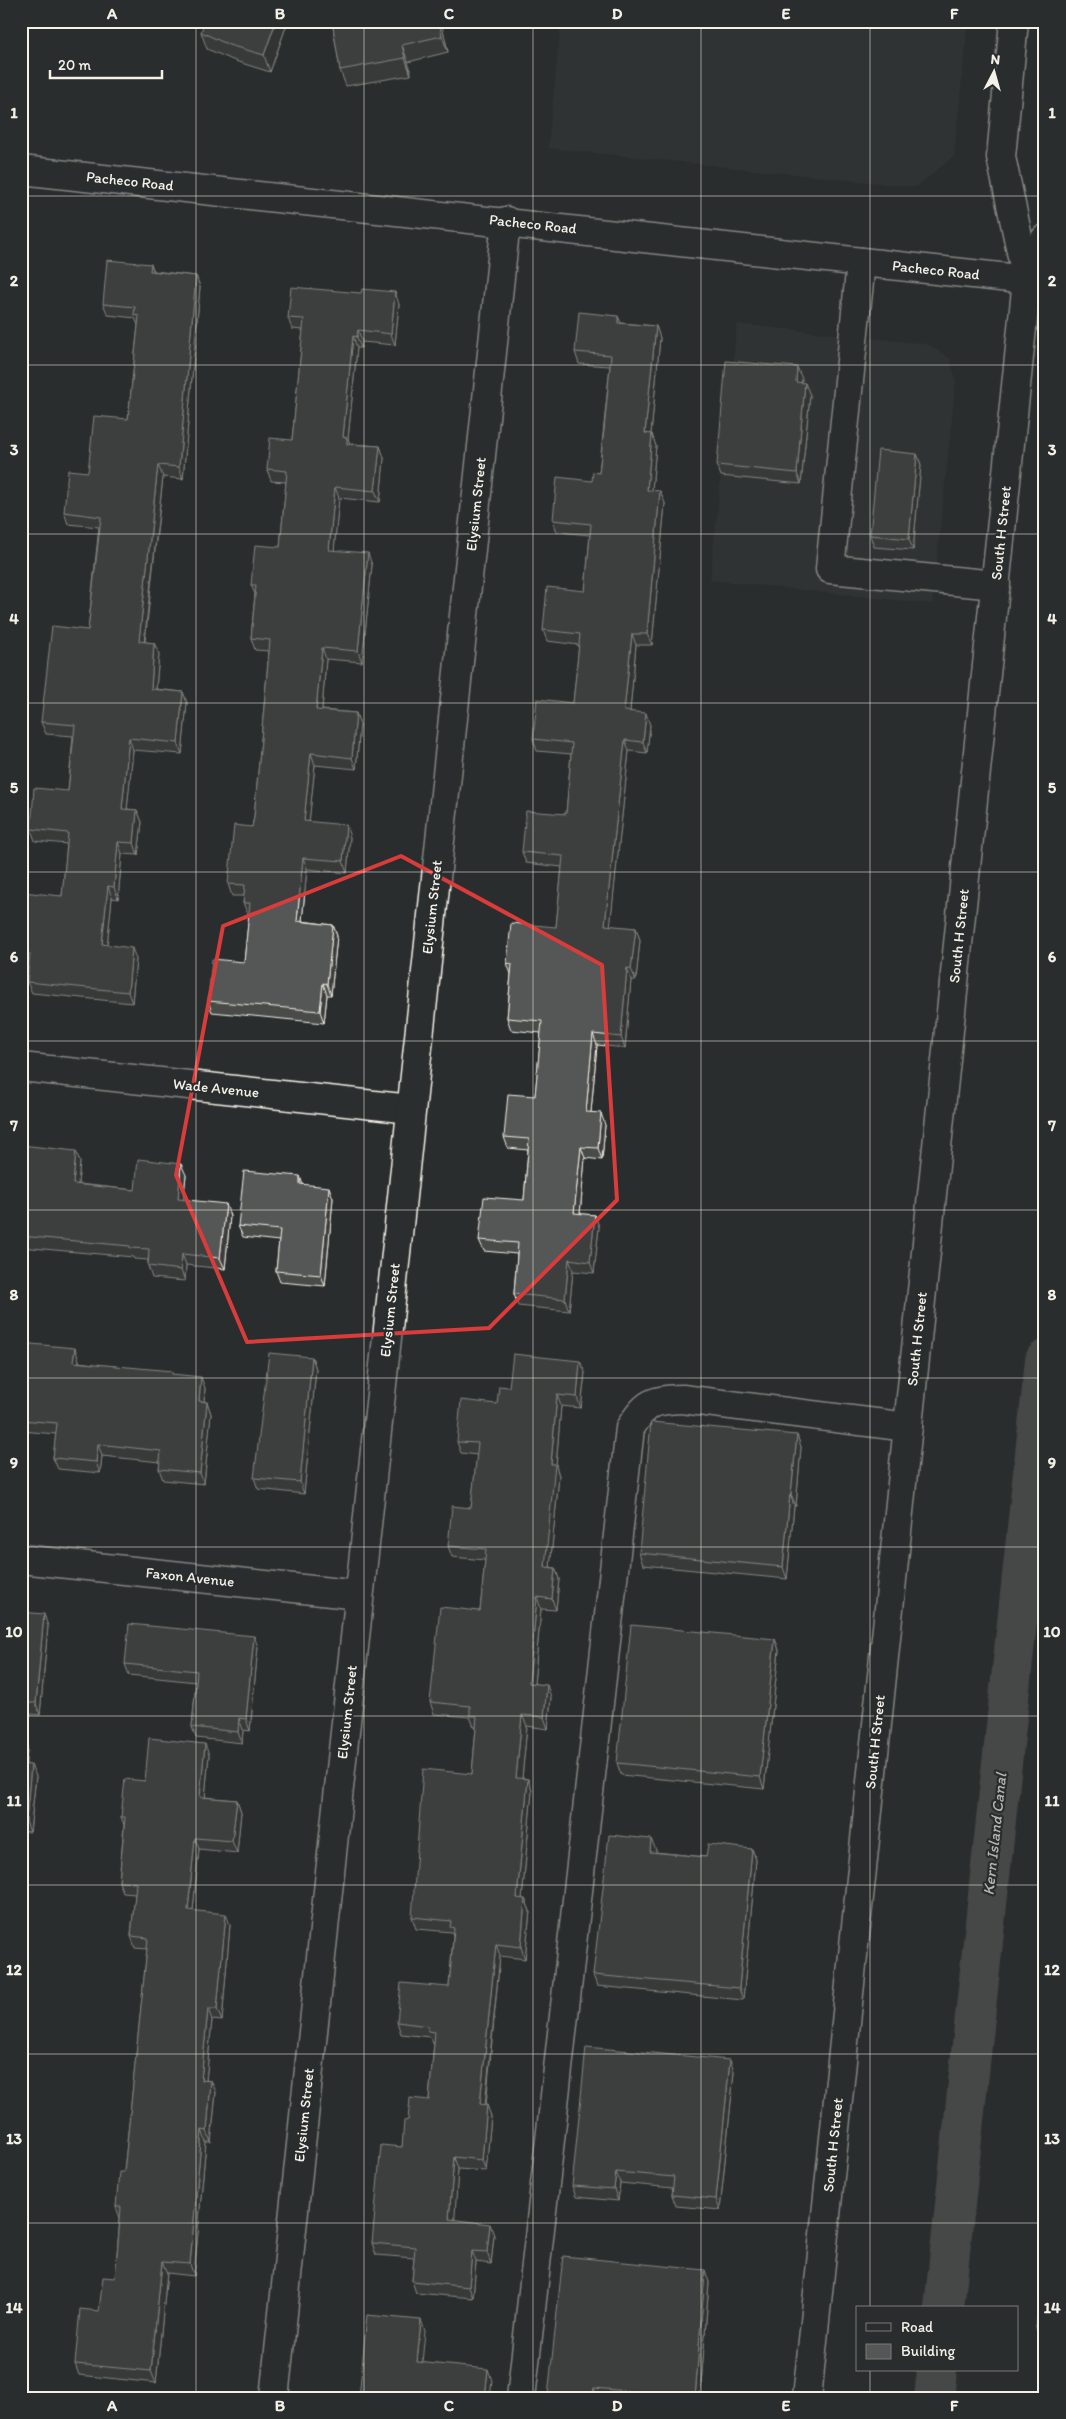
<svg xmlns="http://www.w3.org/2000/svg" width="1066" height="2419" viewBox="0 0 1066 2419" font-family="Itim,sans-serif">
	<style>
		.built { fill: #373a3a }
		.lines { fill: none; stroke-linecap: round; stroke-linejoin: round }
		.canal { stroke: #676866; stroke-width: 40 }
		.minor-casing { stroke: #f4f1e8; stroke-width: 31 }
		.minor { stroke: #2a2d2e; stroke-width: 28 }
		.wall { fill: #494b4a; stroke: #f4f1e8 }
		.shaded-wall { fill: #3c3d3c; stroke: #f4f1e8 }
		.building { fill: #555756; stroke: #f4f1e8 }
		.marked { fill: none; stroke: #d93c3b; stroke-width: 4; stroke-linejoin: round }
		.grid { fill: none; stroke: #f4f1e8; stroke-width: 1; stroke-opacity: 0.55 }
		.labels { text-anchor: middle; stroke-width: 4.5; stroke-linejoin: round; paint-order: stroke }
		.street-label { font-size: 15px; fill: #f4f1e8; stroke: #2a2d2e }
		.water-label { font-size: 16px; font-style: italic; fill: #b5b3ae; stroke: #2a2d2e }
		.neatline { fill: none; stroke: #f4f1e8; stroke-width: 2 }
		.grid-label { font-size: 16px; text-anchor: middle; font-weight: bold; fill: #f4f1e8 }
	</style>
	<rect width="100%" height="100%" fill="#2a2d2e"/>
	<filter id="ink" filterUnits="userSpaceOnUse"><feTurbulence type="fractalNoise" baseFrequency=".02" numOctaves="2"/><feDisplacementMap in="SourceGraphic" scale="10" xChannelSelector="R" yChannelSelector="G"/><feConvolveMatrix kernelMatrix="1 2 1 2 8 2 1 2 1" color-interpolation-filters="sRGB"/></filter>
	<g filter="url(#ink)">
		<g class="built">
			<path d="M561,21H968L954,156L916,187L548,148Z"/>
			<path d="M737,324L927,344L950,358L956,380L932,604L710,580Z"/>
		</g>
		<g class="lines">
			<g class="canal">
				<path d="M944,2308L1045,1360"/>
				<path d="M934,2398L937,2370"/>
			</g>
			<g class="minor-casing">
				<g id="minor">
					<path d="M1014,21L1001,157L1027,280"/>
					<path d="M21,170L1045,282"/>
					<path d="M861,262L830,569L996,585"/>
					<path d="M21,1067L411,1109"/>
					<path d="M21,1559L359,1595"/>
					<path d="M274,2398L506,221"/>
					<path d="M521,2398L630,1428C647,1402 652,1400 682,1399L908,1427"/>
					<path d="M807,2398L1027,280L1045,239"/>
				</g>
			</g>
			<use href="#minor" class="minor"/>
		</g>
		<g class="wall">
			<path d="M288,21L270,72L235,61L207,49L201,32Z"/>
			<path d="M332,21H441L448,52L408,62L411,75L346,86L340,70Z"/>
			<path d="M151,264L154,271L196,276L200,287L183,479L163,477L145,642L154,643L159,654L156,689L183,692L187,703L182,754L133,750L127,809L137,810L142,822L138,855L122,854L118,899L112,898L107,945L136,959L132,1003L32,993L27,982L29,966L21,965V900L62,896L67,844L35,841L31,829L68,791L73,736L46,734L41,722L88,630L99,527L68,524L64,512L88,472L128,419L138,325L135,318L108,315L103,304Z"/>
			<path d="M399,304L395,345L362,342L361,348H357L348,439L350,444L380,446L384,458L380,502L339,498L334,550L372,565L362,662L326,659L322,710L356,713L360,725L356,769L315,765L309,822L350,837L347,873L307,869L302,921L333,925L337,936L331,995H327L324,1023L212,1012L208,1001L244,962L249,914H248L243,903L244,896H232L228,884L252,827L254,817L269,651L255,650L251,638L255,594L251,585L280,547L286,482L271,481L267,469L292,440L303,330L292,329L288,318Z"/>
			<path d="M621,323L656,326L660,338L651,434L656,446L652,490L665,503L652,645H636L630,711L650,725L647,753L629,751L610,926L636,928L640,940L636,980H631L625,1048L597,1045L591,1112L605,1125L602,1160L585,1158L580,1214L595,1215L599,1227L594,1273L573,1271L569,1311L518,1306L514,1294L517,1254L484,1251L479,1240L524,1200L528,1150L508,1148L504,1137L535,1096L541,1033L511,1030L507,1018L511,974L507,963L556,927L562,867L526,863L522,852L566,814L571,754L537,751L533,739L573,703L579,645L547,641L543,630L585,591L590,535L557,532L553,520L592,481L599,473L610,366L579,364L575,352Z"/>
			<path d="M802,379L801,383L810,395L801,484L721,476L717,465Z"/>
			<path d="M917,454L921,465L913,550L874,547L870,535Z"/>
			<path d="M21,1145L80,1162L78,1184L135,1190L186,1175L183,1200L230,1216L225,1269L186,1265L185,1281L152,1278L148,1266V1260L134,1259L133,1257L21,1247Z"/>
			<path d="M303,1184L333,1198L325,1286L280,1282L276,1271L279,1241L243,1237L238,1226Z"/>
			<path d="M21,1343L79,1360V1362L174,1375L205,1388L204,1402H207L211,1414L204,1484L163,1480L159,1469L160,1462L102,1456L100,1473L58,1469L53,1458L56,1434L21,1431Z"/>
			<path d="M312,1357L316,1369L304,1494L258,1489L254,1478Z"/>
			<path d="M585,1372L581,1408L561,1406L556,1466L559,1476L550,1567L555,1568L559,1579L556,1610L541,1609L534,1684L551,1697L548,1729L527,1726L522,1778L528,1779L532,1791L522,1899H525L530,1911L525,1959L500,1956L486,2105L491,2116L486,2171L458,2169L454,2220L494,2235L491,2264L476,2262L473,2298L416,2293L412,2281L414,2258L376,2255L372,2243L402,2147L408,2120L429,2100L434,2043H432L430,2037L401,2034L397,2022L449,1987L453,1936L452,1932L416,1929L412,1917L472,1774L476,1727H474L470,1717L434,1714L430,1702L480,1611L485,1560L452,1557L448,1546L471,1508L477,1455L461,1453L457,1442L497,1404L509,1387Z"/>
			<path d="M797,1435L801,1447L796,1506H794L787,1579L643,1565L639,1553Z"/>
			<path d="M21,1612L48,1626L40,1715L30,1714L26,1764L36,1776L30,1832L21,1831Z"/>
			<path d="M775,1639L779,1650L764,1789L621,1775L617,1763Z"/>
			<path d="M258,1647L250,1731L243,1730L242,1743L196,1738L192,1727L196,1682L129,1675L125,1664Z"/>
			<path d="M209,1755L205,1797L237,1800L241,1812L237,1853L199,1849L193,1910L230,1925L222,2021L212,2020L206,2080L211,2081L216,2092L211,2142H206L194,2276L167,2273L156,2383L79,2375L75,2364L115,2278L120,2218L116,2207L124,2172L147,1949L135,1948L131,1936L135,1894L123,1893L119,1882L124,1825L121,1817L145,1781Z"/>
			<path d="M752,1849L756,1860L743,2000L597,1986L593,1975L656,1850L655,1852L706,1857Z"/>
			<path d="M734,2072L720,2210L676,2206L672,2195L673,2188L620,2183L618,2201L576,2197L572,2186Z"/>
			<path d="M1045,2278V2340H1041L1036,2328Z"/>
			<path d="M709,2282L700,2398H549L548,2396Z"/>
		</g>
		<g class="shaded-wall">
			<path d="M276,21H288L270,72L264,55Z"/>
			<path d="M439,21H441L448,52L442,36Z"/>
			<path d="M402,45L408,62L411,75L405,58Z"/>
			<path d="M151,264L155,276L150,271Z"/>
			<path d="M196,276L200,287L183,479L179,467Z"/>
			<path d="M395,292L399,304L395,345L391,334Z"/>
			<path d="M618,316L623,327L618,323Z"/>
			<path d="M656,326L660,338L650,445L645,433Z"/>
			<path d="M358,330L362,342L361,348L357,337Z"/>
			<path d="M353,336L357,348L348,439L352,449L343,437Z"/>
			<path d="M797,367L802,379L800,394L796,382Z"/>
			<path d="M805,383L810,395L801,484L797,473Z"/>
			<path d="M652,434L656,446L651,501L647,490Z"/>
			<path d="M380,446L384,458L380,502L375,491Z"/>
			<path d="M917,454L921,465L913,550L909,539Z"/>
			<path d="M158,465L163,477L143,652L139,641Z"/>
			<path d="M335,487L339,498L333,562L329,550Z"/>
			<path d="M660,491L665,503L652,645L647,634Z"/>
			<path d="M368,553L372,565L362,662L358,651Z"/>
			<path d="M632,634L636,645L629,722L624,711Z"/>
			<path d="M154,643L159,654L155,700L151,689Z"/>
			<path d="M322,648L326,659L321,722L316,710Z"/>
			<path d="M183,692L187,703L182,754L178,743Z"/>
			<path d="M356,713L360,725L356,769L352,758Z"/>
			<path d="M646,713L650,725L647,753L643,742Z"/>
			<path d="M129,738L133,750L126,820L122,809Z"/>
			<path d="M625,740L629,751L609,937L605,925Z"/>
			<path d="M311,753L315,765L308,833L304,821Z"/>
			<path d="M137,810L142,822L138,855L134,843Z"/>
			<path d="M346,825L350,837L347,873L343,861Z"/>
			<path d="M118,842L122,854L118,899L114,887Z"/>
			<path d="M303,858L307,869L301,932L297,921Z"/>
			<path d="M108,886L112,898L106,956L102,944Z"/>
			<path d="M333,925L337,936L331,995L327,984Z"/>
			<path d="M636,928L640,940L636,980L631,969Z"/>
			<path d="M132,948L136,959L132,1003L128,992Z"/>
			<path d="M627,968L631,980L625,1048L621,1037Z"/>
			<path d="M323,983L327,995L324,1023L320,1011Z"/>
			<path d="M593,1034L597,1045L590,1123L586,1112Z"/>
			<path d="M601,1113L605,1125L602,1160L598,1148Z"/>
			<path d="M581,1147L585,1158L579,1225L574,1213Z"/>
			<path d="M76,1151L80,1162L77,1195L73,1184Z"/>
			<path d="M181,1164L186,1175L182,1211L178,1199Z"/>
			<path d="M300,1176L304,1188L300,1184Z"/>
			<path d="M329,1187L333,1198L325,1286L321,1275Z"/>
			<path d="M226,1204L230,1216L225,1269L220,1258Z"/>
			<path d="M595,1215L599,1227L594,1273L590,1262Z"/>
			<path d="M182,1254L186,1265L185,1281L181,1270Z"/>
			<path d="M569,1259L573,1271L569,1311L565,1299Z"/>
			<path d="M75,1348L79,1360L77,1374L73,1362Z"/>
			<path d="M312,1357L316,1369L304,1494L300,1482Z"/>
			<path d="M580,1361L585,1372L581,1408L577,1397Z"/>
			<path d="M201,1377L205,1388L203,1413L199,1401Z"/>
			<path d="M557,1395L561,1406L556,1466L559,1476L549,1578L545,1567L551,1464Z"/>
			<path d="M207,1402L211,1414L204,1484L200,1473Z"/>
			<path d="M797,1435L801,1447L796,1506L791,1494Z"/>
			<path d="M98,1444L102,1456L100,1473L96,1462Z"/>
			<path d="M790,1494L794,1506L787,1579L783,1567Z"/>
			<path d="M555,1568L559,1579L556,1610L552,1599Z"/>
			<path d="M537,1597L541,1609L533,1695L529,1683Z"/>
			<path d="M44,1614L48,1626L40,1715L36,1703Z"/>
			<path d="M254,1636L258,1647L250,1731L246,1719Z"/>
			<path d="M775,1639L779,1650L764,1789L760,1777Z"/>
			<path d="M547,1685L551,1697L548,1729L544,1717Z"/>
			<path d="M26,1703L30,1714L25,1775L21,1765V1757Z"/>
			<path d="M522,1715L527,1726L521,1789L516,1778Z"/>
			<path d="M239,1718L243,1730L242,1743L238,1732Z"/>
			<path d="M205,1744L209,1755L204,1808L200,1797Z"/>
			<path d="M31,1765L36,1776L30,1832L26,1821Z"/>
			<path d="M528,1779L532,1791L521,1910L517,1898Z"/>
			<path d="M237,1800L241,1812L237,1853L232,1841Z"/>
			<path d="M195,1838L199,1849L192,1921L188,1910Z"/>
			<path d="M651,1839L656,1850L654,1863L650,1852Z"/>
			<path d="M752,1849L756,1860L743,2000L739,1988Z"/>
			<path d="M525,1899L530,1911L525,1959L521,1947Z"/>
			<path d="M226,1914L230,1925L222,2021L217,2009Z"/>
			<path d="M496,1944L500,1956L484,2116L480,2104Z"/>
			<path d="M208,2009L212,2020L205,2091L201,2080Z"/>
			<path d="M730,2060L734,2072L720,2210L716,2199Z"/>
			<path d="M211,2081L216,2092L211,2142L207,2131Z"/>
			<path d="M487,2105L491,2116L486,2171L482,2160Z"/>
			<path d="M202,2130L206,2142L194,2276L190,2264Z"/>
			<path d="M454,2157L458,2169L454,2231L449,2219Z"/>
			<path d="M616,2172L620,2183L618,2201L614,2189Z"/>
			<path d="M490,2224L494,2235L491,2264L487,2252Z"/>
			<path d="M472,2251L476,2262L473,2298L469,2287Z"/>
			<path d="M162,2262L167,2273L156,2383L151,2371Z"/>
			<path d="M705,2270L709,2282L700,2398H695Z"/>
			<path d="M421,2320L425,2331L421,2374L417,2362Z"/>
			<path d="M488,2369L492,2381L490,2398H485Z"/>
			<path d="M594,2388L597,2398H593Z"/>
		</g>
		<g class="building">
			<path d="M205,21H276L264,55L229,45L201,32Z"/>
			<path d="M332,21H439L442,36L402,45L405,58L340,70Z"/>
			<path d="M107,260L151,264L150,271L196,276L179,467L158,465L139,641L154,643L151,689L183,692L178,743L129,738L122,809L137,810L134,843L118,842L114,887L108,886L102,944L132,948L128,992L27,982L30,954H21L22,892L62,896L68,833L31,829L34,788L68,791L75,725L41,722L52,626L88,630L101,517L64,512L68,470L88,472L94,416L128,419L139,316L134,315L135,307L103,304Z"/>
			<path d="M291,287L361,293L362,289L395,292L391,334L358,330L357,337L353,336L343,437L347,438V444L380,446L375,491L335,487L329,550L368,553L358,651L322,648L316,710L356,713L352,758L311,753L304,821L346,825L343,861L303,858L297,921L333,925L327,984L323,983L320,1011L208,1001L212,959L244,962L250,903H243L245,885L228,884L234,825L252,827L254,817L270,640L251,638L256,585H251L255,545L280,547L287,471L267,469L270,438L292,440L304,319L288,318Z"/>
			<path d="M579,312L618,316V323L656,326L645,433L652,434L647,490L660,491L647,634H632L624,711L646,713L643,742L625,740L605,925L636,928L631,969L627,968L621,1037L593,1034L586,1112L601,1113L598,1148L581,1147L574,1213L595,1215L590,1262L569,1259L565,1299L514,1294L518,1243L479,1240L484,1197L524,1200L529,1139L504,1137L508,1094L535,1096L542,1021L507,1018L512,964L507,963L511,923L556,927L563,856L522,852L526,811L566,814L572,743L533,739L537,699L573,703L580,634L543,630L547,587L585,591L591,524L553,520L557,477L592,481L593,472L599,473L604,430L611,355L575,352Z"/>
			<path d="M726,361L797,367L796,382L805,383L797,473L717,465Z"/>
			<path d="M878,450L917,454L909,539L870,535Z"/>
			<path d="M21,1145L76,1151L73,1184L135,1190L138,1159L181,1164L178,1199L226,1204L220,1258L182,1254L181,1270L148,1266L149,1249L130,1248V1246L21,1236Z"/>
			<path d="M244,1171L300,1176V1184L329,1187L321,1275L276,1271L280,1230L238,1226Z"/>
			<path d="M21,1343L75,1348L73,1362L172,1371V1374L201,1377L199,1401L207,1402L200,1473L159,1469L161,1451L98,1444L96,1462L53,1458L57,1423L21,1420Z"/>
			<path d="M269,1353L312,1357L300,1482L254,1478Z"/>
			<path d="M513,1354L580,1361L577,1397L557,1395L551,1464H555L545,1567L555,1568L552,1599L537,1597L529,1683L547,1685L544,1717L522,1715L516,1778L528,1779L517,1898L525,1899L521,1947L496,1944L480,2104L487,2105L482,2160L454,2157L449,2219L490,2224L487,2252L472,2251L469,2287L412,2281L415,2247L372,2243L381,2145L402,2147L404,2121L408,2120L410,2098L429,2100L435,2032L428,2031V2026L397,2022L401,1983L449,1987L454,1928L450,1927L451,1921L412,1917L423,1769L472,1774L477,1716H470V1706L430,1702L440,1607L480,1611L486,1549L448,1546L452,1506L471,1508L478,1443L457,1442L461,1400L497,1404L499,1386L509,1387Z"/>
			<path d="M651,1422L797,1435L791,1494H790L783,1567L639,1553Z"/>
			<path d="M21,1612L44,1614L36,1703H26L21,1757Z"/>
			<path d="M129,1624L254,1636L246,1719L239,1718L238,1732L192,1727L197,1671L125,1664Z"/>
			<path d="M631,1625L775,1639L760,1777L617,1763Z"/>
			<path d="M149,1738L205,1744L200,1797L237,1800L232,1841L195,1838L188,1910L226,1914L217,2009H208L201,2080L211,2081L207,2131L202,2130L190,2264L162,2262L151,2371L75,2364L80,2309L99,2311L103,2277L115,2278L121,2207H116L119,2172H124L148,1938L131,1936L136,1883L119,1882L125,1817H121L125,1779L145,1781Z"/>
			<path d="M21,1764L31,1765L26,1821L21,1820Z"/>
			<path d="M609,1835L651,1839L650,1852L706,1857L708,1844L752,1849L739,1988L593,1975Z"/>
			<path d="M586,2047L730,2060L716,2199L672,2195L674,2177L616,2172L614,2189L572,2186Z"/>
			<path d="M563,2256L705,2270L695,2398H650V2393L594,2388L593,2398H568L548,2396Z"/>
			<path d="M1042,2278H1045V2329L1036,2328Z"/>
			<path d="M367,2315L421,2320L417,2362L488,2369L485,2398H359Z"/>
		</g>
	</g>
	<path d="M0 0H1066V2419H0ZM401,856L602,965L617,1200L489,1328L247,1342L176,1175L223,926Z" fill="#2a2d2e" fill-opacity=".55" fill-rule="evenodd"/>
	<path class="marked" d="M401,856L602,965L617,1200L489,1328L247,1342L176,1175L223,926Z"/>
	<path class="grid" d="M196,21V2398M364,21V2398M533,21V2398M701,21V2398M870,21V2308M21,196H1045M21,365H1045M21,534H1045M21,703H1045M21,872H1045M21,1041H1045M21,1210H1045M21,1378H1045M21,1547H1045M21,1716H1045M21,1885H1045M21,2054H1045M21,2223H1045M870,2370V2398"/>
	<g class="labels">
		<g class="street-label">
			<text transform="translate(130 181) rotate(6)" y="5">Pacheco Road</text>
			<text transform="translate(533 224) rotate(6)" y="5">Pacheco Road</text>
			<text transform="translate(936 270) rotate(6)" y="5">Pacheco Road</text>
			<text transform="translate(476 504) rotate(-84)" y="5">Elysium Street</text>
			<text transform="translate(1001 533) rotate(-84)" y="5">South H Street</text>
			<text transform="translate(432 907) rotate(-84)" y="5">Elysium Street</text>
			<text transform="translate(959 936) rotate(-84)" y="5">South H Street</text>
			<text transform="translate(216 1088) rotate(6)" y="5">Wade Avenue</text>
			<text transform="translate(390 1310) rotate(-84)" y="5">Elysium Street</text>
			<text transform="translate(917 1339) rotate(-84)" y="5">South H Street</text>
			<text transform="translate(190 1577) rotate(6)" y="5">Faxon Avenue</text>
			<text transform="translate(347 1712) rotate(-84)" y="5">Elysium Street</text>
			<text transform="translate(875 1742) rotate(-84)" y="5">South H Street</text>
			<text transform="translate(304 2115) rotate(-84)" y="5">Elysium Street</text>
			<text transform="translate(833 2145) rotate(-84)" y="5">South H Street</text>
		</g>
		<g class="water-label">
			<text transform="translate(994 1834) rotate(-84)" y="6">Kern Island Canal</text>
		</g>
	</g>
	<rect width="1066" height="2419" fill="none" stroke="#2a2d2e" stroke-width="55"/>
	<rect x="856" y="2306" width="162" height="65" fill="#2a2d2e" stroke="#7b7b78"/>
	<rect x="866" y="2323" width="25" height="8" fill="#2a2d2e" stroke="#7b7b78"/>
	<text x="901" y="2332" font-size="15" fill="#f4f1e8">Road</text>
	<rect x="866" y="2344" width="25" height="15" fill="#555756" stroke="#7b7b78"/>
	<text x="901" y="2356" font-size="15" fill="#f4f1e8">Building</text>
	<g transform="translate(994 72) rotate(6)" stroke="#2a2d2e" stroke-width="4" paint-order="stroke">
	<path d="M0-4L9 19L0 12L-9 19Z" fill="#f4f1e8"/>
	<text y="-8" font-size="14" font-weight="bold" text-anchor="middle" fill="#f4f1e8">N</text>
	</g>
	<path d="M50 70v8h112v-8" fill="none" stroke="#f4f1e8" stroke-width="2.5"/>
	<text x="58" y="70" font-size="15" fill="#f4f1e8" stroke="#2a2d2e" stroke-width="4" paint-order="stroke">20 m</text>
	<rect x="28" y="28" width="1010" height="2364" class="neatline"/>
	<g class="grid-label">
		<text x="112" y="19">A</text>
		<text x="280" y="19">B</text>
		<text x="449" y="19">C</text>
		<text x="617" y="19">D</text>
		<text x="786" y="19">E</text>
		<text x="954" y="19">F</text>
		<text x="14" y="118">1</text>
		<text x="1052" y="118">1</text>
		<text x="14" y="286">2</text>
		<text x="1052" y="286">2</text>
		<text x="14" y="455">3</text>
		<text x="1052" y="455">3</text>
		<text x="14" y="624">4</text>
		<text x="1052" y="624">4</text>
		<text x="14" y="793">5</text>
		<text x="1052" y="793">5</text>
		<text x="14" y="962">6</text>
		<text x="1052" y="962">6</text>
		<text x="14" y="1131">7</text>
		<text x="1052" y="1131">7</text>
		<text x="14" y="1300">8</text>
		<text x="1052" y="1300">8</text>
		<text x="14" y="1468">9</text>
		<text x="1052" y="1468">9</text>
		<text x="14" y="1637">10</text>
		<text x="1052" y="1637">10</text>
		<text x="14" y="1806">11</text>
		<text x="1052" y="1806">11</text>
		<text x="14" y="1975">12</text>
		<text x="1052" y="1975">12</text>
		<text x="14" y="2144">13</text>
		<text x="1052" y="2144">13</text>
		<text x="14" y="2313">14</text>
		<text x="1052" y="2313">14</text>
		<text x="112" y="2411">A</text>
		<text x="280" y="2411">B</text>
		<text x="449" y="2411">C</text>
		<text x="617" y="2411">D</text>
		<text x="786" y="2411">E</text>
		<text x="954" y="2411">F</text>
	</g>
</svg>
